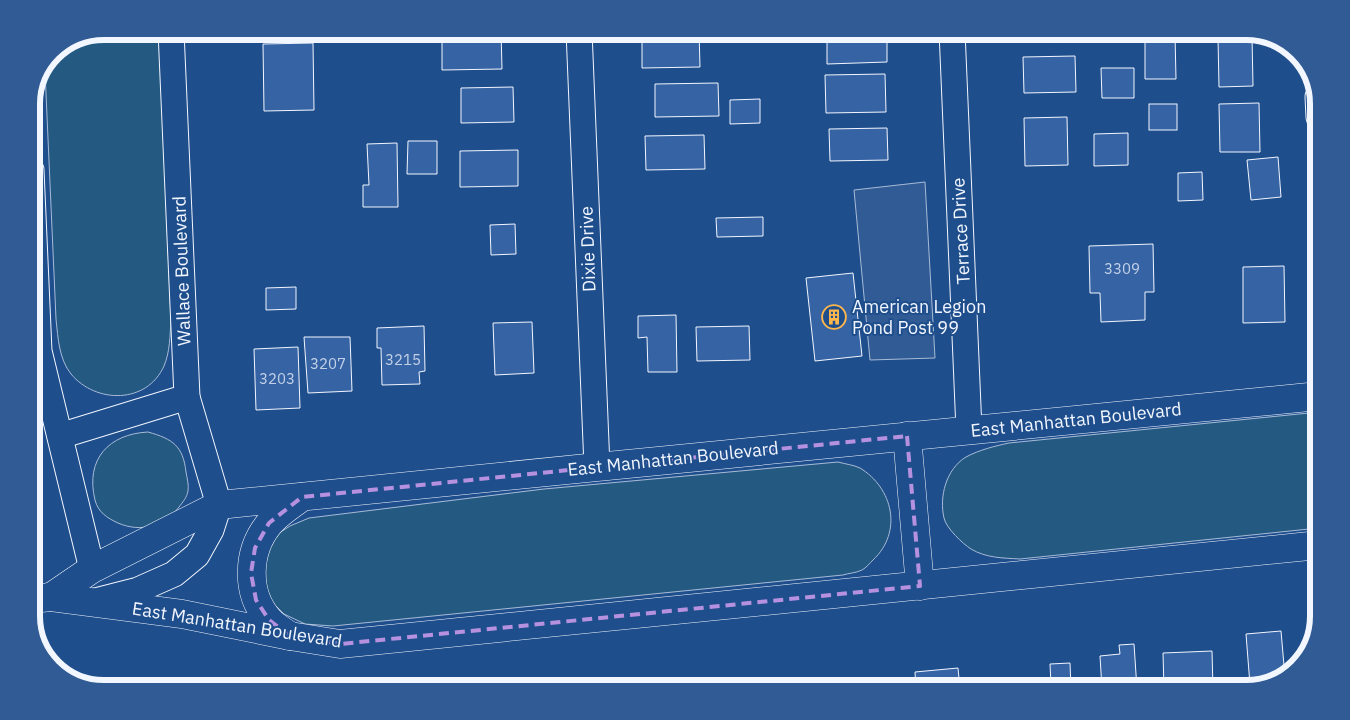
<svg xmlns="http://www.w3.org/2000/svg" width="1350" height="720" viewBox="0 0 1350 720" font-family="'IBM Plex Sans',sans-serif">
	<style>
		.grass { fill: #245a82; stroke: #a8bbd7 }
		.parking { fill: #305b95; stroke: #a8bbd7 }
		.building { fill: #3563a3; stroke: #f2f6ff }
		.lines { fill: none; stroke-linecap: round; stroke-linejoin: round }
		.minor-casing { stroke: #f2f6ff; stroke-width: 27 }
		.tertiary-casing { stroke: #f2f6ff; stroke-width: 29 }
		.minor { stroke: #1f4e8c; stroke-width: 25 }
		.tertiary { stroke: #1f4e8c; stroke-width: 28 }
		.marked { fill: none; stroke: #b691df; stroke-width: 4; stroke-dasharray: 10 6; stroke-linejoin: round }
		.labels { text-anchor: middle; stroke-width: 4; stroke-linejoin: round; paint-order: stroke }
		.number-label { font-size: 15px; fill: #c3d1e8 }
		.street-label { font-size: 18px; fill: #f2f6ff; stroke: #1f4e8c }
		.poi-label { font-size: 18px; fill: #f2f6ff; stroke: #1f4e8c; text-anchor: start }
		.rim { fill: none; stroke: #f2f6ff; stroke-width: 6 }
	</style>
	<rect width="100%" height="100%" fill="#1f4e8c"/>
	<g class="grass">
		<path d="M104,31H159L171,320C170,335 170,352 164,366C147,404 96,404 71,374C59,359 58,338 56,319L45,71L53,52Z"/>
		<path d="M1319,412V528L1020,559C1003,558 986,558 971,549C963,544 946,528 944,518C939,497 946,469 966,457C979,450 995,446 1009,443Z"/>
		<path d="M148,432C173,439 183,446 186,472C187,478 189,485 188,491C187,497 183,502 179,507C164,526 141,533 118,523C107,518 98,512 95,500C85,459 109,434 148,432Z"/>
		<path d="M838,462C845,464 854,465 860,468C893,488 903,532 873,560C870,563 866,568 862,570C856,573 849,573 843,575L333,626L305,624L284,614L269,599L261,577L273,537L290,526L309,518L544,489Z"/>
	</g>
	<path class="parking" d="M925,182L935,358L870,360L854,190Z"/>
	<g class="building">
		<path d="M442,31H501L502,69L442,70Z"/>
		<path d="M699,31L700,67L642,68V32Z"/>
		<path d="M827,31H887V62L827,64Z"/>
		<path d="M1175,34L1176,79H1145V35Z"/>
		<path d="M1252,37L1253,86L1219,87L1218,38Z"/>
		<path d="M313,43L314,110L264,111L263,44Z"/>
		<path d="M1075,56L1076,92L1024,93L1023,57Z"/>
		<path d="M1101,68H1134V98H1102Z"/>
		<path d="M885,74L886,112L826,113L825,75Z"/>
		<path d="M718,83L719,116L655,117V84Z"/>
		<path d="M513,87L514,122L461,123V88Z"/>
		<path d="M760,99V123L730,124V100Z"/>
		<path d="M1259,103L1260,152H1220L1219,104Z"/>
		<rect x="1149" y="104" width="28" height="26"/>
		<path d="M1067,117L1068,165L1025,166L1024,118Z"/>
		<path d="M887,128L888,160L830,161L829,129Z"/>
		<path d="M1128,133V165L1094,166V134Z"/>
		<path d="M704,135L705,169L646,170L645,136Z"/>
		<path d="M408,141H437V174H407Z"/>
		<path d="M397,143L398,207H363V185H369L367,144Z"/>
		<path d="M518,150V186L460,187V151Z"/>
		<path d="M1278,157L1281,197L1251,200L1247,160Z"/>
		<path d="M1202,172L1203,200L1178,201V173Z"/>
		<path d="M763,217V236L717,237L716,218Z"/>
		<path d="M515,224L516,254L491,255L490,225Z"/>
		<path d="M1153,244L1154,292H1145V320L1101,322L1100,293H1090L1089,246Z"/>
		<path d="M1284,266L1285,322L1243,323V267Z"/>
		<path d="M853,273L862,356L815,361L806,278Z"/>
		<path d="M296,287V309L266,310V288Z"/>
		<path d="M676,315L677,372H648L647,337L638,338V316Z"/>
		<path d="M532,322L534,373L495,375L493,323Z"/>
		<path d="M424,326L425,371L419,372L420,384L382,385L381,348H377V328Z"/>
		<path d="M749,326L750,360L697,361L696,327Z"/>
		<path d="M304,337H350L352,391L308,393Z"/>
		<path d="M298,347L300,408L256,410L254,349Z"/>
		<path d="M1281,631L1285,677L1260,684L1250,685L1246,634Z"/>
		<path d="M1314,637L1311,648L1305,655L1304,638Z"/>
		<path d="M1134,644L1137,689H1102L1100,656L1120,654L1119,645Z"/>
		<path d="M1212,651L1213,689H1164L1163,653Z"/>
		<path d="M1070,663L1071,689H1038V684H1051L1050,664Z"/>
		<path d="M958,668L960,689H916L915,672Z"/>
		<path d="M817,685L818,689H786V687Z"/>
	</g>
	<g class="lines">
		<g class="minor-casing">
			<g id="minor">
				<path d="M579,31L597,467"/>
				<path d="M952,31L969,430"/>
				<path d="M1318,97L1319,117"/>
				<path d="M31,170L39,351L92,569"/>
				<path d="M60,436L187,397"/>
				<path d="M95,601L138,590L174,574L197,555L211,530L219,505L187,397L171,31"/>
			</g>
		</g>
		<g class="tertiary-casing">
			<g id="tertiary">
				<path d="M907,436L920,586"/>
				<path d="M51,597L92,569L219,505L597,467L1319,396"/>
				<path d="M31,599L51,597L182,614L290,636L340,644L1319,545"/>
				<path d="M290,636C283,631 274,626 269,620C245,593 247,551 269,524C277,514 291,505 302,497"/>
			</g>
		</g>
		<use href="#minor" class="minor"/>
		<use href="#tertiary" class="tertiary"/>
	</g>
	<path class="marked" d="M907,436L920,586L340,644L290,636L269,620L256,600L251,573L255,548L269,523L302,497Z"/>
	<defs>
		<g id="building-ring" transform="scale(1.25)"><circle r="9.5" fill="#1f4e8c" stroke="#ffb74d" stroke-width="1.5"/><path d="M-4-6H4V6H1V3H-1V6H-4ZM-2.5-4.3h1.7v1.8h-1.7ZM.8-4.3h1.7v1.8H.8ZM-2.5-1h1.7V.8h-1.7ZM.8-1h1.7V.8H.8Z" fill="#ffb74d"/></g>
	</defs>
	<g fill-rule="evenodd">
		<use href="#building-ring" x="834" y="317"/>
	</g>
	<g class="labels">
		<g class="number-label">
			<text x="1122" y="274">3309</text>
			<text x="403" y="365">3215</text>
			<text x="328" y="369">3207</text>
			<text x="277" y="384">3203</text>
		</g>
		<g class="street-label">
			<text transform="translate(961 231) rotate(-93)" y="6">Terrace Drive</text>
			<text transform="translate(588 249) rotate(-92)" y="6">Dixie Drive</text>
			<text transform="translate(182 271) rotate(-92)" y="6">Wallace Boulevard</text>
			<text transform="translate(1076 420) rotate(-6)" y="6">East Manhattan Boulevard</text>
			<text transform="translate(673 459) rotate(-6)" y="6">East Manhattan Boulevard</text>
			<text transform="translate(237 625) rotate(9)" y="6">East Manhattan Boulevard</text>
		</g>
		<g class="poi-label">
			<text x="852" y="313">American Legion<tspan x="852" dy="21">Pond Post 99</tspan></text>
		</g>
	</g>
	<path d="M0 0H1350V720H0ZM104 40H1246A64 64 0 0 1 1310 104V616A64 64 0 0 1 1246 680H104A64 64 0 0 1 40 616V104A64 64 0 0 1 104 40Z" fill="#305b95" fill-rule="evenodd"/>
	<path class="rim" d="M104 40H1246A64 64 0 0 1 1310 104V616A64 64 0 0 1 1246 680H104A64 64 0 0 1 40 616V104A64 64 0 0 1 104 40Z"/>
</svg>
